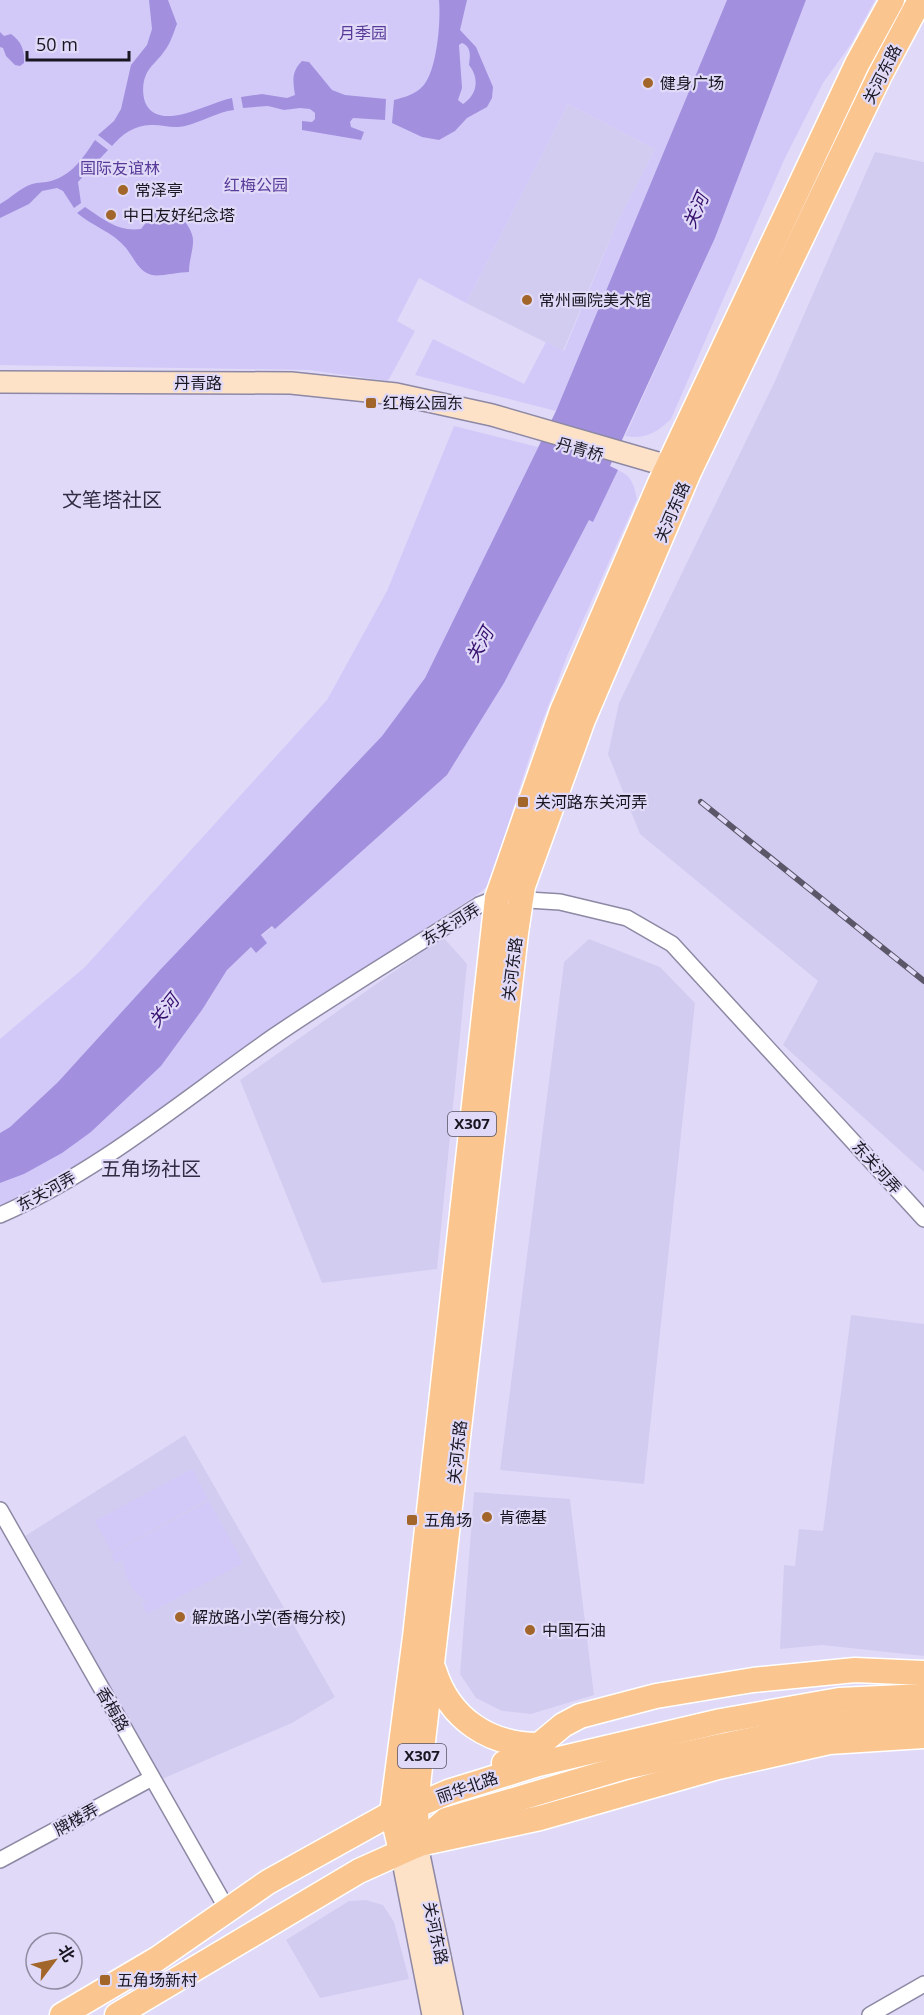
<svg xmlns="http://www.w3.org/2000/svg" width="924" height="2015" viewBox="0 0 924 2015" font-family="'Open Sans','Noto Sans SC',sans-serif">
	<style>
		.built { fill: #d3ccf1 }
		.green { fill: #d2c9f9 }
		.water { fill: #a290df; fill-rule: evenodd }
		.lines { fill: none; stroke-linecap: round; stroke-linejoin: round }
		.street-casing { stroke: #8d88a3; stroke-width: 18 }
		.secondary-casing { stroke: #8d88a3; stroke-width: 24 }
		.primary-casing { stroke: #fff; stroke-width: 27 }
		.street { stroke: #fff; stroke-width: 15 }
		.secondary { stroke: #fde2c8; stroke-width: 21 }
		.primary { stroke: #fbc590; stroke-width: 24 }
		.rail-casing { stroke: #5b5768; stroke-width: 6 }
		.rail { stroke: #e0daf8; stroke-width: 4; stroke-dasharray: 11; stroke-linecap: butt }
		.poi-dot { fill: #a3662a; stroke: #e0daf8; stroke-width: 2 }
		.labels { text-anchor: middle; stroke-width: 4.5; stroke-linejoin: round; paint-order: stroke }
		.shield { fill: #e0daf8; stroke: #555162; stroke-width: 1.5 }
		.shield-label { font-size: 15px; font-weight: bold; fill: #191621 }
		.park-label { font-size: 16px; fill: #583b99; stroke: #e0daf8 }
		.street-label { font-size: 16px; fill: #191621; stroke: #e0daf8 }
		.poi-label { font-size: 16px; fill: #191621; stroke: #e0daf8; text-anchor: start }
		.water-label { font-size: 18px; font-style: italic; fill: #36106e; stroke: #e0daf8 }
		.quarter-label { font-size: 20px; fill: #312c43; stroke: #e0daf8 }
	</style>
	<rect width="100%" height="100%" fill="#e0daf8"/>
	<g class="built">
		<path d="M568,104L655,149L617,223L563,351L466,303Z"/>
		<path d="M875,152L924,162V1172L783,1045L818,981L640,834L608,754L619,703L775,381Z"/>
		<path d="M443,937L467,964L437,1269L322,1283L240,1080Z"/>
		<path d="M589,939L660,967L695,1003L644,1484L500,1470L564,962Z"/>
		<path d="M851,1315L924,1324V1656L822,1645L780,1649L784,1565L795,1566L799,1529L823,1531Z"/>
		<path d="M185,1435L335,1697L292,1723L162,1779L25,1536Z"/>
		<path d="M474,1492L570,1499L594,1695L531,1714L502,1711L476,1698L460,1674Z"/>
		<path d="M366,1900L383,1905L394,1922L409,1979L320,1998L286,1940L349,1901Z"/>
	</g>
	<g class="green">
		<path d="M0,0H727L556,411L415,375L433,339L524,384L546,342L564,351L617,223L655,149L568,104L466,303L419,278L397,321L415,331L388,381L309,370L0,365Z"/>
		<path d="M806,0H875L851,44L823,83L784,160L671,419C658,432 644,440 625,436L715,238Z"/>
		<path d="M454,426L538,447L425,678L382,736L159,971L58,1082L10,1127L0,1133V1039L85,967L327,700L387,591Z"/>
		<path d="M618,470C632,476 634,485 637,499L567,656L533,746L489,885L478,894C395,949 311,1003 229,1060C157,1111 82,1173 0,1207V1183L24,1174L91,1132L161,1066L202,1010L227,970L251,947L256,953L261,936L273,926L275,929L447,775L504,683L589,520L593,521Z"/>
		<path d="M192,1469L208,1499L112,1552L95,1521Z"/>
		<path d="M209,1501L243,1563L147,1614L142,1604L147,1601C131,1591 125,1578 123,1560L116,1563L111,1554Z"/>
	</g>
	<g class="water">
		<path d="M149,0H168L177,24C173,34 170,45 163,53C158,60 149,67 146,75C142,83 142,98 147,106C163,131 210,102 232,98L234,110C217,112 202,122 185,126C173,129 164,125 153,125C136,124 122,134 112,146L98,135L114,121L121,109L131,65L147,45L152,29Z"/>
		<path d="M439,0H467L460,30L476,47L493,87L492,98L487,107L467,118L455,131L439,140L422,137L392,123L394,100C404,97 415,95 423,86C437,71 441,21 439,0ZM462,43C472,47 470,57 469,65C480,79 477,95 463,104L458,100L462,88L459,45Z"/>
		<path d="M727,0H806L715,238L610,466L618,470L593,522L589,520L504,683L447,775L275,929L272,926L261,935L267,943L256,953L251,947L227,970L202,1010L161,1066L91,1132L62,1153L24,1174L0,1183V1133L10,1127L58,1082L159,971L382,736L425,678L556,411Z"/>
		<path d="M0,32L4,36L11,34C21,41 25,50 24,63L20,66L15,65L6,56L3,48L0,47Z"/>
		<path d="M302,61L309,62L332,90L345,95L386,99L385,120L353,118L350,122L351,127L364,132L361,140L302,130V121L312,122L315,119V113L310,109L300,108L284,110L268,106L243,108L241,97L262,94L287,98L295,95C293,81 291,72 302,61Z"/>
		<path d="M95,140L108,150L78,182L81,203L74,208L63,191L57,188L42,191L29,204L0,218V204C11,198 20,188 32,184C38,182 45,183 51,181C72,175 83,158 95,140Z"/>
		<path d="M85,207C103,219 118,232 141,229L148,220L151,210H156V218L174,221L175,213L180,214C185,222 194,232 193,242C193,251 189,260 189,272C179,272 159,277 152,275C139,272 134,258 126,248C113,232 92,226 77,213Z"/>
	</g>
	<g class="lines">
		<g class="street-casing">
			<g id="street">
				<path d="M0,1215C100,1171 184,1099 273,1037C340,991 411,949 479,905L497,898L560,902L627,918L672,944L924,1219"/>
				<path d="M0,1510L227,1909"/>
				<path d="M0,1860L152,1778"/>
				<path d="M870,2015L924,1984"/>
			</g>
		</g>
		<g class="secondary-casing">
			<g id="secondary">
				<path d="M0,382L291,383L396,394L492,415L682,470"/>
				<path d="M417,1845L452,2015"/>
				<path d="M401,1851L433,2015"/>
			</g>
		</g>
		<g class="primary-casing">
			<g id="primary">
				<path d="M434,1670C449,1719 490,1746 541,1745"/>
				<path d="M504,1763L539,1745L563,1725L580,1716L656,1696L753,1680L855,1670L924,1673"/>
				<path d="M419,1844L540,1818L718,1767L829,1742L924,1736"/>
				<path d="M417,1845L416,1806L419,1776L516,933L523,886L583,720L689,472L880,75L920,0"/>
				<path d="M401,1851L392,1813L415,1637L497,898L562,711L660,483L857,64L892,0"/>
				<path d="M62,2015L157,1959L268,1882L392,1813L416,1806L448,1792L538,1764L721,1721L839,1700L924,1696"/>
				<path d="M117,2015L359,1871L417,1845L446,1820L625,1767L726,1745L829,1724L924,1719"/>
			</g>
		</g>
		<use href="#street" class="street"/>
		<use href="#secondary" class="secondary"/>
		<use href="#primary" class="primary"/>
		<g class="rail-casing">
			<path id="rail" d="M701,802L924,981"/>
		</g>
		<use href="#rail" class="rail"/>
	</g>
	<g class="poi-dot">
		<circle cx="648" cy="83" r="6"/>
		<circle cx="123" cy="190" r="6"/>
		<circle cx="111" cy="215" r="6"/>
		<circle cx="527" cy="300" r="6"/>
		<rect x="365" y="397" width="12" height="12" rx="3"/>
		<rect x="517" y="796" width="12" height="12" rx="3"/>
		<circle cx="487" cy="1517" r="6"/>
		<rect x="406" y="1514" width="12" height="12" rx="3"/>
		<circle cx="180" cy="1617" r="6"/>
		<circle cx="530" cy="1630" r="6"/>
		<rect x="99" y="1974" width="12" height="12" rx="3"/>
	</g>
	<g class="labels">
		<g class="shield">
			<rect x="448" y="1112" width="48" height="24" rx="4.5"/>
			<rect x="398" y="1744" width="48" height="24" rx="4.5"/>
		</g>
		<g class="shield-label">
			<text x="472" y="1129">X307</text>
			<text x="422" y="1761">X307</text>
		</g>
		<g class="park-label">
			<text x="363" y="39">月季园</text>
			<text x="120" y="174">国际友谊林</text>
			<text x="256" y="191">红梅公园</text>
		</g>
		<g class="street-label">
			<text transform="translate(882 74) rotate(-63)" y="6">关河东路</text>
			<text x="198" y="389">丹青路</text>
			<text transform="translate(580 449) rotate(16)" y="6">丹青桥</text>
			<text transform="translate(672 512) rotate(-67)" y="6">关河东路</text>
			<text transform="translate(451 924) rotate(-32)" y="6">东关河弄</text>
			<text transform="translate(512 969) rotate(-83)" y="6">关河东路</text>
			<text transform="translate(877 1167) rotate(48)" y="6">东关河弄</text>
			<text transform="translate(46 1191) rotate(-29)" y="6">东关河弄</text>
			<text transform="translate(457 1452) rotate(-84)" y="6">关河东路</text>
			<text transform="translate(113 1709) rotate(60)" y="6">香梅路</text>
			<text transform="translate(467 1787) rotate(-19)" y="6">丽华北路</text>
			<text transform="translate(76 1819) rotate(-29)" y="6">牌楼弄</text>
			<text transform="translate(436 1933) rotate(78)" y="6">关河东路</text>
		</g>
		<g class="poi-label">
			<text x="660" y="89">健身广场</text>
			<text x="135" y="196">常泽亭</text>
			<text x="123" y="221">中日友好纪念塔</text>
			<text x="539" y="306">常州画院美术馆</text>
			<text x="383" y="409">红梅公园东</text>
			<text x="535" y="808">关河路东关河弄</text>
			<text x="499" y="1523">肯德基</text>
			<text x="424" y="1526">五角场</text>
			<text x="192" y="1623">解放路小学(香梅分校)</text>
			<text x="542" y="1636">中国石油</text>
			<text x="117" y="1986">五角场新村</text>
		</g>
		<g class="water-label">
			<text transform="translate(696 211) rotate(-66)" y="6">关河</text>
			<text transform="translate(480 645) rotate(-61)" y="6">关河</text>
			<text transform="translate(164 1011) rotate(-51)" y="6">关河</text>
		</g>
		<g class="quarter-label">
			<text x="112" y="507">文笔塔社区</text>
			<text x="151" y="1176">五角场社区</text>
		</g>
	</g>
	<g transform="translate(54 1961) rotate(58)"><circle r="28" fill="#e0daf8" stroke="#908ca2" stroke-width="1.5"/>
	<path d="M0-4.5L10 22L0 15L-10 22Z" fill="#a3662a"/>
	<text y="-9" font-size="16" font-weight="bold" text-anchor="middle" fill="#191621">北</text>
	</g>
	<path d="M27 51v9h102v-9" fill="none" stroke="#191621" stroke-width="3"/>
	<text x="36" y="51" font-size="18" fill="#191621" stroke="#e0daf8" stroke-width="4.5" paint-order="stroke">50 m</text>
</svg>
